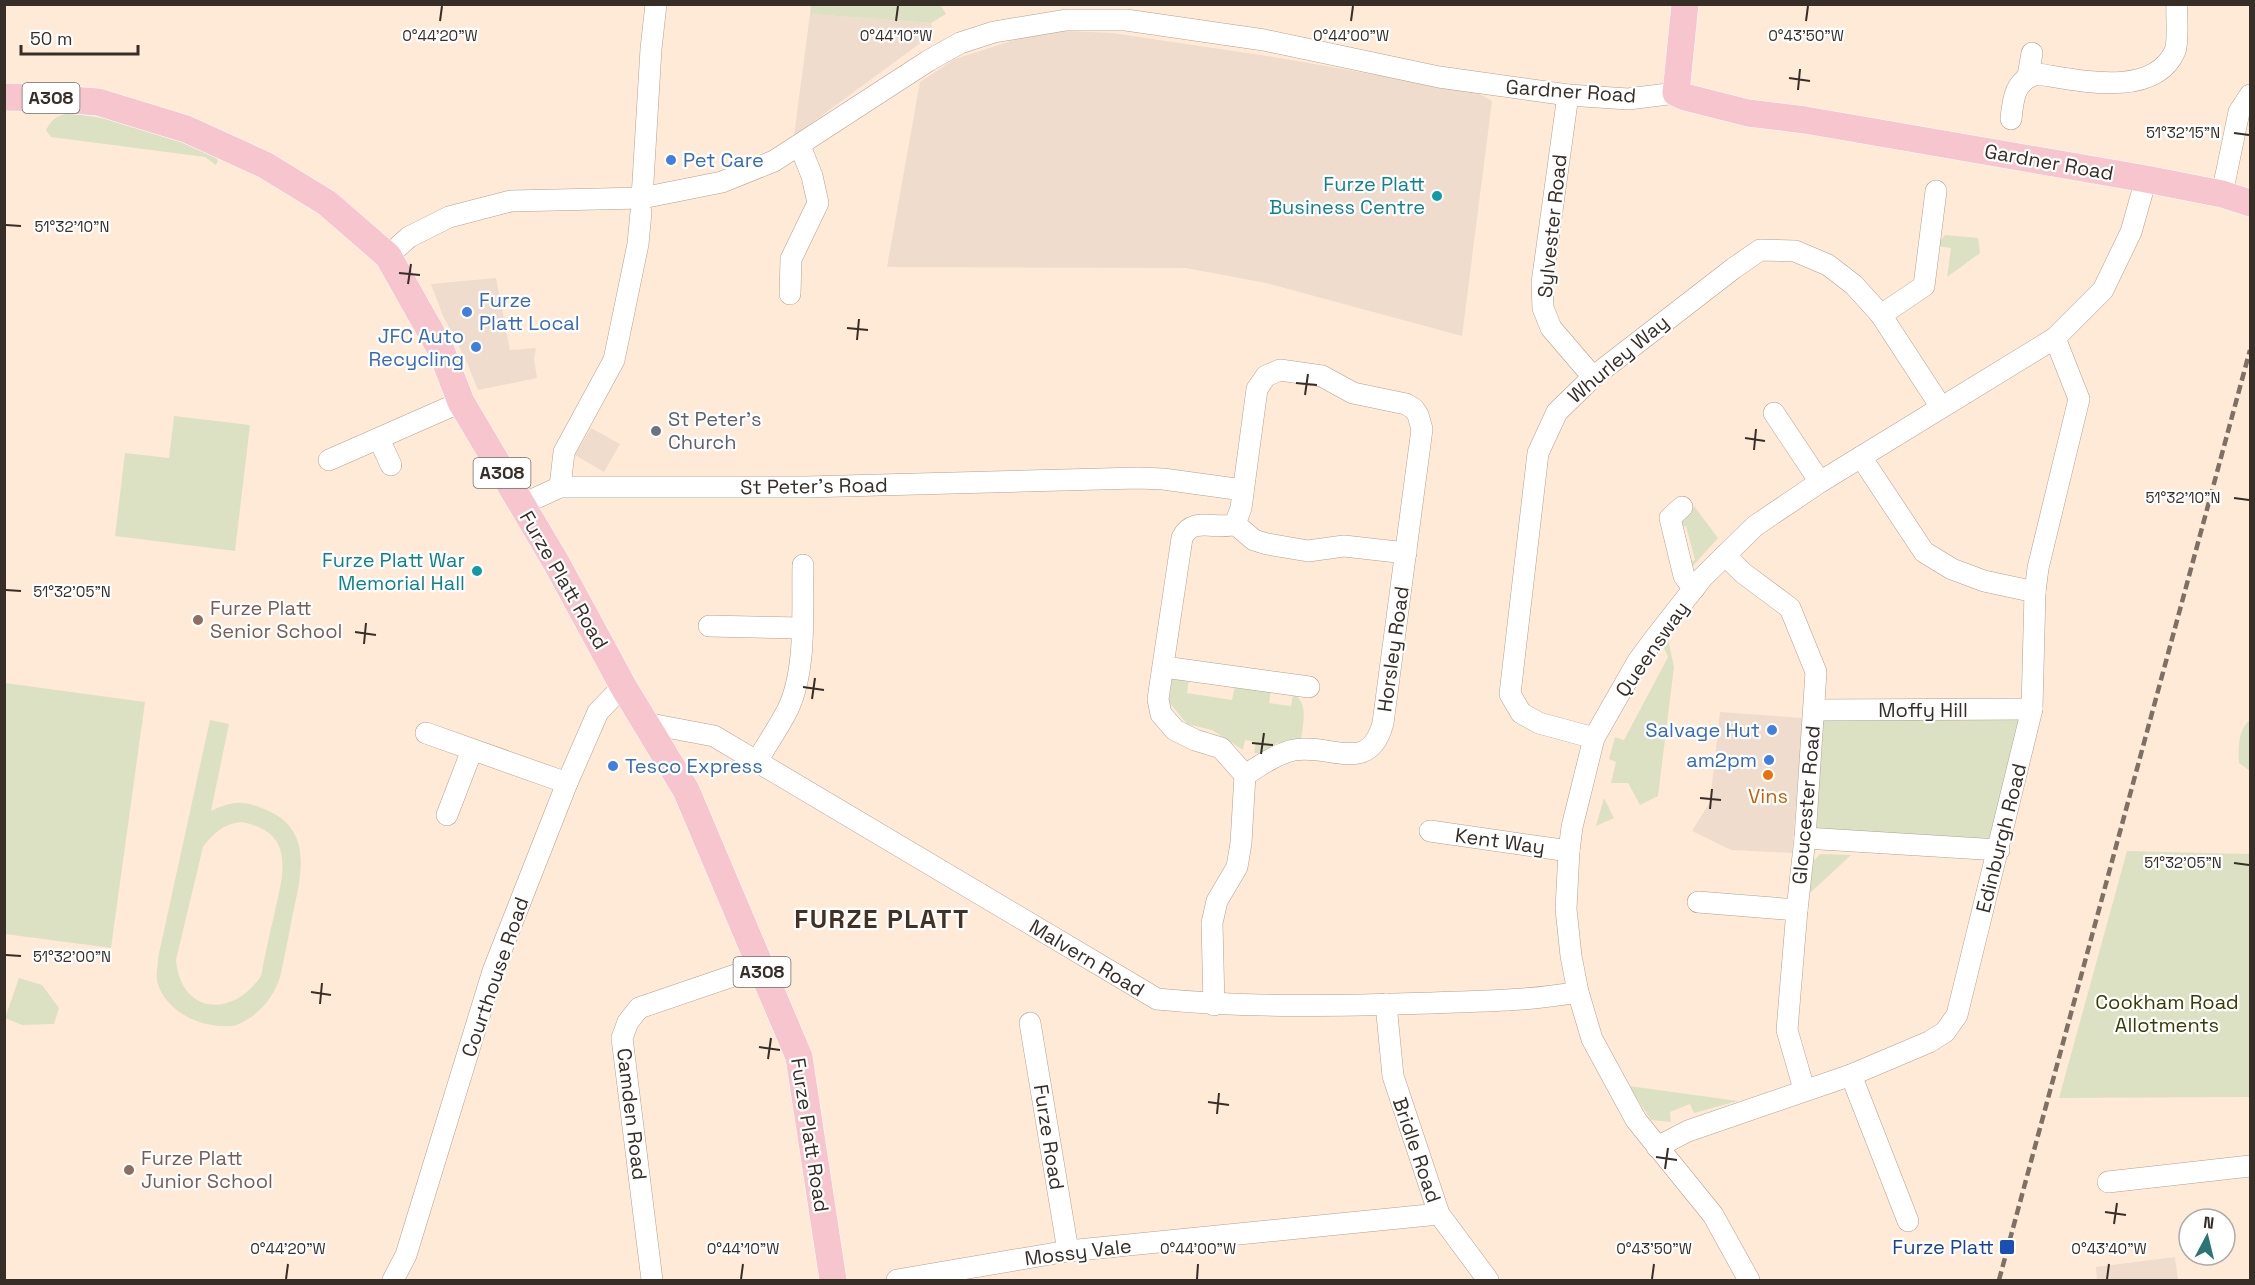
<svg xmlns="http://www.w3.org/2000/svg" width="2255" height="1285" viewBox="0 0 2255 1285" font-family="'Space Grotesk',sans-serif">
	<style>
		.commercial { fill: #efdccd }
		.green { fill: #dde1c4; fill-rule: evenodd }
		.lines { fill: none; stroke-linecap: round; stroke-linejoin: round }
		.minor-casing { stroke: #b3a08e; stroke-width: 22 }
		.major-casing { stroke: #fff; stroke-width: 28 }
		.minor { stroke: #fff; stroke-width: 21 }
		.major { stroke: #f6c5cd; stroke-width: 27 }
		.rail { stroke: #7d7065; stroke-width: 4.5; stroke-dasharray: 9 4.5; stroke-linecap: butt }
		.ticks { fill: none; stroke: #362e27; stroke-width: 2 }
		.shop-dot { fill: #3f7fe0; stroke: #fff; stroke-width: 2 }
		.culture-dot { fill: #0f9aa8; stroke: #fff; stroke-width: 2 }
		.worship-dot { fill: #6b7280; stroke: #fff; stroke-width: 2 }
		.education-dot { fill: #8d6e63; stroke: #fff; stroke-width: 2 }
		.food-dot { fill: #e8710a; stroke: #fff; stroke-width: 2 }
		.transit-dot { fill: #1a4fb4; stroke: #fff; stroke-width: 2 }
		.labels { text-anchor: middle; stroke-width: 4.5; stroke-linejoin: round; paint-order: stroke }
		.shield { fill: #fff; stroke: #726d68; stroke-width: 1.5 }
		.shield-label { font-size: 18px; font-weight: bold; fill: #362e27 }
		.street-label { font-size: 20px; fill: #362e27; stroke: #fff }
		.shop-label { font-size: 20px; fill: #366cbe; stroke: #fff; text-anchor: start }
		.culture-label { font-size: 20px; fill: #0d838f; stroke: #fff; text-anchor: end }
		.worship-label { font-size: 20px; fill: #5b616d; stroke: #fff; text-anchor: start }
		.education-label { font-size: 20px; fill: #785e54; stroke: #fff; text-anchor: start }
		.food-label { font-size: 20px; fill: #c56008; stroke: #fff }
		.park-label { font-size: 20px; fill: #383c02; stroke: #fff }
		.transit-label { font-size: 20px; fill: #164399; stroke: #fff; text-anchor: end }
		.district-label { font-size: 26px; font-weight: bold; letter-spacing: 1.5px; fill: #433223; stroke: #fff }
		.ticks-label { font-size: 15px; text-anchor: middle; fill: #362e27; stroke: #fff; stroke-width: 4.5; stroke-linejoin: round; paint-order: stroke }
	</style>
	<rect width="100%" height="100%" fill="#ffead7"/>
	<g class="commercial">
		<path d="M810,14L931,23L934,33L794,136Z"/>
		<path d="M1045,30L1112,33L1280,58L1478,93L1492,101L1462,336L1266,283L1186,268L887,267L920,82L955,59Z"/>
		<path d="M496,278L510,350L536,348L534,359L537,378L478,390L466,360L443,316L431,284Z"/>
		<path d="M591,428L620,444L604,472L575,455Z"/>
		<path d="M1720,712L1803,718L1792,853L1731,850L1692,831L1710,802Z"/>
		<path d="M2175,1257L2178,1280H2097L2096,1267Z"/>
	</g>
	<g class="green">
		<path d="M940,5L946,14L931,23L810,14L811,5Z"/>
		<path d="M68,113L129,122L211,148L218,161L216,165L205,157L51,137L46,130C52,119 57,116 68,113Z"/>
		<path d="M1945,235L1978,238L1980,253L1947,277L1951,248L1936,246Z"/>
		<path d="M174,416L250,425L235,551L115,536L125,453L169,458Z"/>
		<path d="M1694,506L1718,538L1691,568L1687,563L1695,560L1686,526L1676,527Z"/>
		<path d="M1668,639L1674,667L1658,796L1640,805L1628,783H1611L1616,762L1609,759L1615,737L1624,740L1668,657L1664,648Z"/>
		<path d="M1176,676L1189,678L1187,693L1232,700L1235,685L1271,690L1269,703L1291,706L1293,694C1309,702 1303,724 1301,739L1277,743L1260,753H1254L1256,742L1245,740L1243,750L1212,730L1187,724L1169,702L1172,679Z"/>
		<path d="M5,683L145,702L111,948L5,934Z"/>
		<path d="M2022,718L1992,840L1816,830L1823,720Z"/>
		<path d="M210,720L229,724L211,811C232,801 242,800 264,809C313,828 302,872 293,913C289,934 285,955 280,977C274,997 259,1015 239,1024C234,1027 227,1026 221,1026C195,1025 164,1009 157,981C156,974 158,965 158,958ZM241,822C295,832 284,871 275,911C270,932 265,954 261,976C233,1018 181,1015 176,960L203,847C213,833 224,824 241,822Z"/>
		<path d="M2250,720V771L2239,763C2238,749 2238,728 2250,720Z"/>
		<path d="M1604,798L1614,818L1596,826Z"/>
		<path d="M2127,851L2250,854V1097L2059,1098Z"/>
		<path d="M1820,854L1851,855L1810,893L1811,864Z"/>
		<path d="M19,978L42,985L59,1008L54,1024L22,1025L5,1018Z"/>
		<path d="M1629,1086L1738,1101L1694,1113L1690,1104L1670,1112L1671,1122L1651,1120Z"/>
	</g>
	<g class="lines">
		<g class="minor-casing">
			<g id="minor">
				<path d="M2028,76L2032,53"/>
				<path d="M1568,95L1542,283L1543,308L1551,328L1593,377"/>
				<path d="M2011,119C2013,98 2015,79 2038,74C2077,80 2154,99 2175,51C2179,41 2176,16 2177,4"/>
				<path d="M2222,194L2239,112L2250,95"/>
				<path d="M642,198L651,49L656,4"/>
				<path d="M388,256L409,237L449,217L511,201L642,198L722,182L774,161L928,61L960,43L994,32L1066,20H1126L1264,40L1439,77L1568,95L1628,99L1676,93"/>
				<path d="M790,294L791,259L818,203L812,176L800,146"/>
				<path d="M1881,315L1924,286L1936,191"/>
				<path d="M1280,370L1322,376L1353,393L1406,404L1414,409L1418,415L1422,429L1383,723C1369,776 1331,743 1294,750C1276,754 1261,765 1245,775L1221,748L1195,740L1175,730L1161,714L1158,699L1182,538C1193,515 1217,531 1235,524L1241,508L1257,389L1266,376Z"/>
				<path d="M1774,413L1820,482"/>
				<path d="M379,439L391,465"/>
				<path d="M1861,457L1924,552L1952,569L1984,581L2035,592"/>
				<path d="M329,460L461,402"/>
				<path d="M560,487L564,452L614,360L638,244L641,212"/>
				<path d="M521,505L560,487H806L1138,478L1163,479L1243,490"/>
				<path d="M1682,507L1670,518L1684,576L1694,589"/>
				<path d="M1235,524L1254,540L1267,544L1308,551L1344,546L1406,553"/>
				<path d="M1725,555L1743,573L1790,608L1816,672L1805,838L1797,910L1787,1030L1804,1089"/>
				<path d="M709,626L802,628"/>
				<path d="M1164,667L1309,687"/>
				<path d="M1814,710L2032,709"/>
				<path d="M645,723L714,736L1157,999C1249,1008 1340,1006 1432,1003C1481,1001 1530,1001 1578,992"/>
				<path d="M426,733L567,783"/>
				<path d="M1594,738L1539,723L1521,713L1510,694L1538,453L1557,412L1593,377L1734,268L1760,250L1795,251L1828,265L1854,285L1881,315L1941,407"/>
				<path d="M757,761C767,744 779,727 788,709C807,669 802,609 803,565"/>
				<path d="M447,815L472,750"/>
				<path d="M1430,831L1569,851"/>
				<path d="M1805,838L1999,850"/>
				<path d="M1698,902L1797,910"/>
				<path d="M1386,1004L1393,1076L1439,1214L1488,1280"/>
				<path d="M1214,1005L1212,923L1217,901L1237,867L1241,843L1245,775"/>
				<path d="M1030,1023L1068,1251"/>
				<path d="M1851,1075L1908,1221"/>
				<path d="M1657,1147L1688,1131L1851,1075L1929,1042L1945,1032L1957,1015L2032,709L2035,592L2038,568L2079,399L2055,338"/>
				<path d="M2108,1182L2250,1166"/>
				<path d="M393,1280L406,1255L493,971L567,783L598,712L623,686"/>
				<path d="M652,1280L622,1038L628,1022L639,1008L759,967"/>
				<path d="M897,1280L1068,1251L1439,1214"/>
				<path d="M1749,1280L1713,1215L1636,1120L1592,1039L1578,992L1571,956L1566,909L1569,851L1572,827L1594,738L1638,661L1655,638L1702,578L1755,526L1820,482L2055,338L2103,290L2131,232L2146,179"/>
			</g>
		</g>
		<g class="major-casing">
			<g id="major">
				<path d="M1685,4L1676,93L1685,97L1748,113L1805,120L2146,179L2222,194L2250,203"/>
				<path d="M4,97L45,98L98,102L186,129L265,165L327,203L388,256L441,350L461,402L557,564L623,686L686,790L799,1057L833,1280"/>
			</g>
		</g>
		<use href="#minor" class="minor"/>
		<use href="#major" class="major"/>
		<path class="rail" d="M1999,1280L2250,350"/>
	</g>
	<path class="ticks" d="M440,21L442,6M896,21L898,6M1351,21L1353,6M1806,21L1808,6M1789,78L1810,81M1798,90L1800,69M2234,133L2249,135M6,225L21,226M399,273L420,275M408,284L411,264M847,328L868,330M857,340L859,319M1296,383L1317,385M1305,395L1308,374M1745,438L1765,441M1754,450L1756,429M2234,498L2249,500M6,590L21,591M355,632L376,635M364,644L366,623M803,687L824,690M812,699L815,678M1252,743L1273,745M1261,754L1264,733M1700,798L1721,800M1710,809L1712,789M2234,863L2249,865M6,955L21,956M311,992L331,995M320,1004L322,983M759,1047L780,1050M768,1059L771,1038M1208,1102L1229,1105M1217,1114L1219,1093M1656,1157L1677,1160M1665,1169L1668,1148M2105,1212L2126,1215M2114,1224L2117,1203M286,1279L288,1264M741,1279L743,1264M1197,1279L1198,1264M1652,1279L1654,1264M2107,1279L2109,1264"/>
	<g class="shop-dot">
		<circle cx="671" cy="160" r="6"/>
		<circle cx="467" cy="312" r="6"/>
		<circle cx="476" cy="347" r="6"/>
		<circle cx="1772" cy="730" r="6"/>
		<circle cx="1769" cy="760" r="6"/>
		<circle cx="613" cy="766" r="6"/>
	</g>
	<g class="culture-dot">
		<circle cx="1437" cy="196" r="6"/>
		<circle cx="477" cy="571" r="6"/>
	</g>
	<circle class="worship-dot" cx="656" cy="431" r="6"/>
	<g class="education-dot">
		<circle cx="198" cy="620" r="6"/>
		<circle cx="129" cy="1170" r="6"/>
	</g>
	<circle class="food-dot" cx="1768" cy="775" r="6"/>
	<rect class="transit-dot" x="1999" y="1239" width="16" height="16" rx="3"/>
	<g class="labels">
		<g class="shield">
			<rect x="22.5" y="83" width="57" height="30" rx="4.5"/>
			<rect x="473.5" y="458" width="57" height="30" rx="4.5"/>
			<rect x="733.5" y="957" width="57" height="30" rx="4.5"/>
		</g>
		<g class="shield-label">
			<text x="51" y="104">A308</text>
			<text x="502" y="479">A308</text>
			<text x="762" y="978">A308</text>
		</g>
		<g class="street-label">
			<text transform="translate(1571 91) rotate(4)" y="7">Gardner Road</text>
			<text transform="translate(2049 162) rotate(10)" y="7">Gardner Road</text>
			<text transform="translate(1552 226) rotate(-84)" y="7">Sylvester Road</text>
			<text transform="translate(1618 359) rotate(-40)" y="7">Whurley Way</text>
			<text transform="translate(814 486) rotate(-1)" y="7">St Peter's Road</text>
			<text transform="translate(564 580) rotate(60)" y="7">Furze Platt Road</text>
			<text transform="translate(1393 649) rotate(-82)" y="7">Horsley Road</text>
			<text transform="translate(1652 649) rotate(-55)" y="7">Queensway</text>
			<text x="1923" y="717">Moffy Hill</text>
			<text transform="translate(1806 805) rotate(-85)" y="7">Gloucester Road</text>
			<text transform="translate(2001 838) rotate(-76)" y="7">Edinburgh Road</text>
			<text transform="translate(1500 841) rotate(8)" y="7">Kent Way</text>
			<text transform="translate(1087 958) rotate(31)" y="7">Malvern Road</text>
			<text transform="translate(495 977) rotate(-71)" y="7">Courthouse Road</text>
			<text transform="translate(632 1114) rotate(83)" y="7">Camden Road</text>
			<text transform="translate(810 1135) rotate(81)" y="7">Furze Platt Road</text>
			<text transform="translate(1049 1137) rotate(81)" y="7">Furze Road</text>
			<text transform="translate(1417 1150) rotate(71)" y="7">Bridle Road</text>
			<text transform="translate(1078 1252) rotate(-7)" y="7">Mossy Vale</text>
		</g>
		<g class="shop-label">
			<text x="683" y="167">Pet Care</text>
			<text x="479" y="307">Furze<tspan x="479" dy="23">Platt Local</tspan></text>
			<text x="464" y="343" text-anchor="end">JFC Auto<tspan x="464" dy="23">Recycling</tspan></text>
			<text x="1760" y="737" text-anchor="end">Salvage Hut</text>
			<text x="1757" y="767" text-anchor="end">am2pm</text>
			<text x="625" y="773">Tesco Express</text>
		</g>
		<g class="culture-label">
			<text x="1425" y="191">Furze Platt<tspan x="1425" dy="23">Business Centre</tspan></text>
			<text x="465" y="567">Furze Platt War<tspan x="465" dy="23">Memorial Hall</tspan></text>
		</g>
		<g class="worship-label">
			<text x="668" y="426">St Peter's<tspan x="668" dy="23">Church</tspan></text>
		</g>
		<g class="education-label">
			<text x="210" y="615">Furze Platt<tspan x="210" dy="23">Senior School</tspan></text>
			<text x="141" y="1165">Furze Platt<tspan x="141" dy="23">Junior School</tspan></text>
		</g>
		<g class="food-label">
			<text x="1768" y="803">Vins</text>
		</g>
		<g class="park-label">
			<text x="2167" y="1009">Cookham Road<tspan x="2167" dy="23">Allotments</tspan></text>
		</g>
		<g class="transit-label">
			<text x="1994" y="1254">Furze Platt</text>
		</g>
		<g class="district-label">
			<text x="882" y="928">FURZE PLATT</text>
		</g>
	</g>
	<g class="ticks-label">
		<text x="440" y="41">0°44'20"W</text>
		<text x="896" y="41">0°44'10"W</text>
		<text x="1351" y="41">0°44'00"W</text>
		<text x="1806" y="41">0°43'50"W</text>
		<text x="2183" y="138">51°32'15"N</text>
		<text x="72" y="232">51°32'10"N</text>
		<text x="2183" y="503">51°32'10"N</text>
		<text x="72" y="597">51°32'05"N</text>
		<text x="2183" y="868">51°32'05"N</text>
		<text x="72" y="962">51°32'00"N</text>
		<text x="288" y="1254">0°44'20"W</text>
		<text x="743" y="1254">0°44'10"W</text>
		<text x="1198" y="1254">0°44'00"W</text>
		<text x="1654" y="1254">0°43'50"W</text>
		<text x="2109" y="1254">0°43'40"W</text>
	</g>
	<rect width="2255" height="1285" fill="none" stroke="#362e27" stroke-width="12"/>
	<g transform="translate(2207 1237) rotate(7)"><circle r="28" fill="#ffffff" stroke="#afaba9" stroke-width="1.5"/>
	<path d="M0-4.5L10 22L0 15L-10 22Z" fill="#2b7574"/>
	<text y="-9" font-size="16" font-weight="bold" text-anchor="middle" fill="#362e27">N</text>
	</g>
	<path d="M21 45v9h117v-9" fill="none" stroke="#362e27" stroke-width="3"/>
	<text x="30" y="45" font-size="18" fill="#362e27" stroke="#ffffff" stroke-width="4.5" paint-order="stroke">50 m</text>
</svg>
